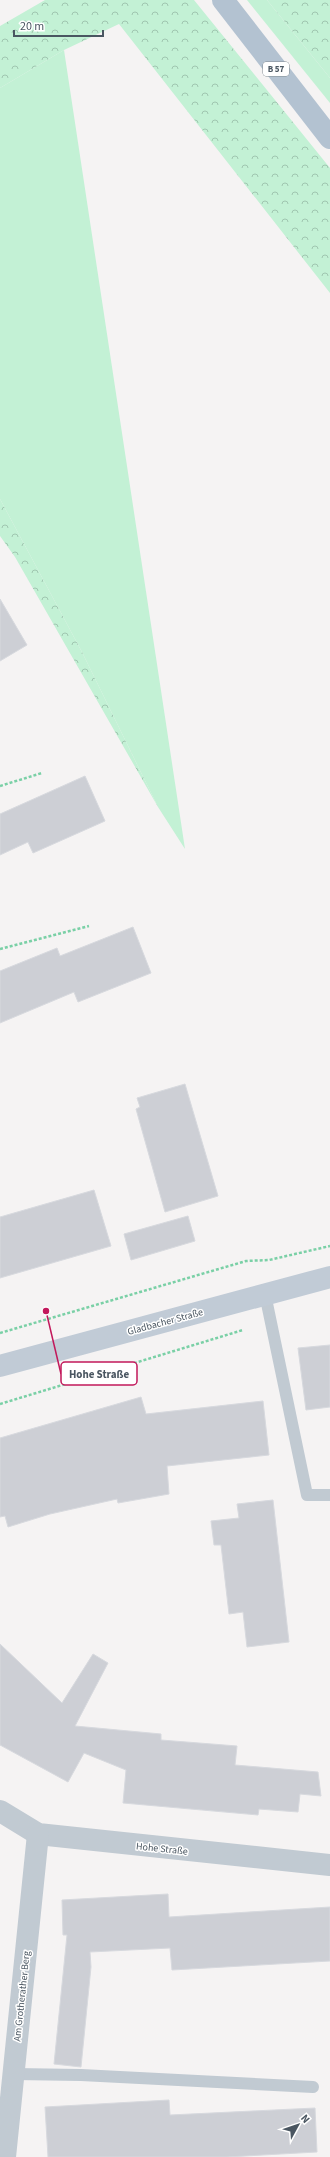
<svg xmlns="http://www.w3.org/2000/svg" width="330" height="2157" viewBox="0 0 330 2157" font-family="'Source Sans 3',sans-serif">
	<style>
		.grass { fill: #c3f1d5 }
		.forest { fill: url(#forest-crowns) }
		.building { fill: #cdcfd5; stroke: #d7d9de }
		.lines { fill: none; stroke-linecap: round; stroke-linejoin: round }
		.path { stroke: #7ad0a6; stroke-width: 2.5; stroke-dasharray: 3 2; stroke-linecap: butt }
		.lane { stroke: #c1cad2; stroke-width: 12 }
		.street { stroke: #c1cad2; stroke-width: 22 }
		.secondary { stroke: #c1cbd6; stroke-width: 22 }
		.primary { stroke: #b3c2d1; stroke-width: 22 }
		.labels { text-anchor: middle; stroke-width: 3; stroke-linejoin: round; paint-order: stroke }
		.shield { fill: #fff; stroke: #808990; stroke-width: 1 }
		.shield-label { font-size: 9px; font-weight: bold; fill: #4a5661 }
		.street-label { font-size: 10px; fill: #4a5661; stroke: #fff }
		.leader { fill: none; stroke: #c2185b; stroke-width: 1.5 }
		.callout-dot { fill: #c2185b; stroke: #fff; stroke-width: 1.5 }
		.callout { fill: #fff; stroke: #c2185b; stroke-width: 1.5 }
		.callout-label { font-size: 11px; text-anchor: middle; font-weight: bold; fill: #4a5661 }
	</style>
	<defs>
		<pattern id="forest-crowns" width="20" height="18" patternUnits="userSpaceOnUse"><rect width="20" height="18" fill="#c3f1d5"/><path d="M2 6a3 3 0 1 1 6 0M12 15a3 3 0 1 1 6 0" fill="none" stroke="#a0c6b0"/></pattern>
	</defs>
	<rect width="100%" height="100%" fill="#f5f3f3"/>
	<g class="grass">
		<path d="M247,0H267L330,78V103Z"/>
		<path d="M64,50L185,849L158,807L82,652L0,499V88Z"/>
	</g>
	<g class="forest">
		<path d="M45,0H194L330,168V293L119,24L64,50L0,88V26Z"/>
		<path d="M267,0H330V78Z"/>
		<path d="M0,499L82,652L158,807L15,557L0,536Z"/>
	</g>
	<g class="building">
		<path d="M0,599L27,645L0,661Z"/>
		<path d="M85,776L105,821L33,853L28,842L0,855V814Z"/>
		<path d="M133,927L151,973L78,1002L74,992L0,1023V971L57,948L60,956Z"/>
		<path d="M185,1084L218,1196L165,1212L136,1109L140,1107L137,1098Z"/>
		<path d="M94,1190L111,1246L0,1278V1217Z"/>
		<path d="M188,1216L195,1241L131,1260L124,1234Z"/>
		<path d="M330,1345V1407L306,1410L298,1348Z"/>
		<path d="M141,1397L146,1414L263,1401L269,1455L167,1466L169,1494L118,1503L117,1499L50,1514L8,1527L5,1516L0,1517V1438Z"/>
		<path d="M273,1500L289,1642L247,1647L243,1612L229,1614L221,1545H214L211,1521L239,1518L237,1504Z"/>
		<path d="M0,1644L62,1703L93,1654L108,1663L75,1726L161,1734V1740L237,1746L235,1765L318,1772L321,1796L300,1794L298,1812L259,1809L258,1815L123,1803L126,1770L84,1753L68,1782L0,1745Z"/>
		<path d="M168,1894L169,1917L330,1907V1961L172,1970L170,1948L90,1952L91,1967L81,2067L54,2064L67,1935H63L62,1900Z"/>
		<path d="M169,2100L170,2115L315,2108L317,2152L227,2157H48L45,2107Z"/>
	</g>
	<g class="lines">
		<g class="path">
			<path d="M0,786L42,773"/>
			<path d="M0,949L89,926"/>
			<path d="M0,1333L246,1261L269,1260L330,1246"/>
			<path d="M0,1404L243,1330"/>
		</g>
		<g class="lane">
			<path d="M265,1294L307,1495H330"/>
			<path d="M14,2074L81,2075L313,2087"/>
		</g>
		<g class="street">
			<path d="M0,1811L38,1834L330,1865"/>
			<path d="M5,2157L38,1834"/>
		</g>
		<path class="secondary" d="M0,1366L330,1277"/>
		<path class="primary" d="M223,0L330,138"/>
	</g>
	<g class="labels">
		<rect class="shield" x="263" y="62" width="26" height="14" rx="3"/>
		<g class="shield-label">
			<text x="276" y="72">B 57</text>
		</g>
		<g class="street-label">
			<text transform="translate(165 1321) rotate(-15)" y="4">Gladbacher Straße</text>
			<text transform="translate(162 1848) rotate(6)" y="4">Hohe Straße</text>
			<text transform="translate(21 1996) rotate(-84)" y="4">Am Grotherather Berg</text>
		</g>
	</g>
	<path class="leader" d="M46 1311L61 1374"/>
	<circle class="callout-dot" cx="46" cy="1311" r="4"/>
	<rect class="callout" x="61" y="1362" width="76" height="23" rx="4"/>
	<g class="callout-label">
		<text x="99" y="1378">Hohe Straße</text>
	</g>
	<g transform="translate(298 2125) rotate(50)" stroke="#ffffff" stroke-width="3" paint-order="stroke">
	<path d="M0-3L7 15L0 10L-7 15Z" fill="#4a5661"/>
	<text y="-6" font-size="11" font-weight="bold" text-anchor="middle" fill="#4a5661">N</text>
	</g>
	<path d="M14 30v6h89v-6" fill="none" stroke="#4a5661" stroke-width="2"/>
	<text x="20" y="30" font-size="12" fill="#4a5661" stroke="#ffffff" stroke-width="3" paint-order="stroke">20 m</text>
</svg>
